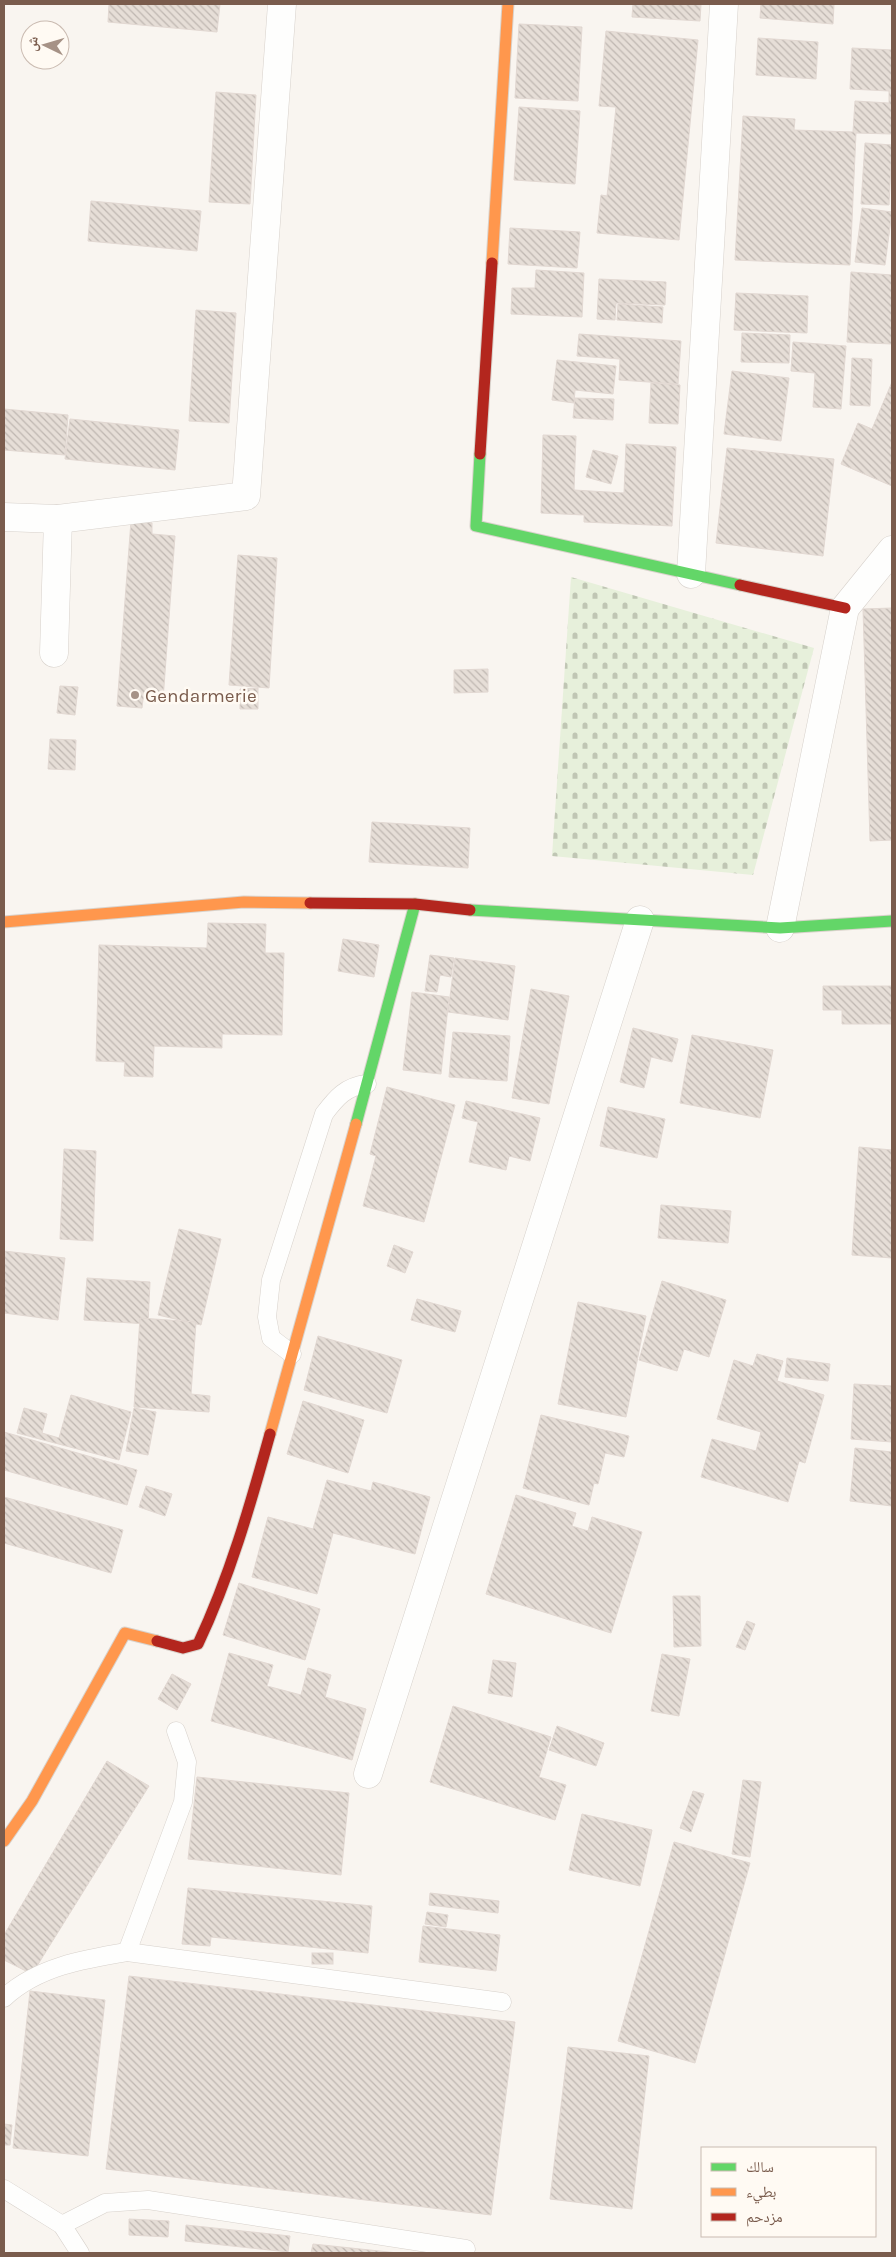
<svg xmlns="http://www.w3.org/2000/svg" width="896" height="2257" viewBox="0 0 896 2257" font-family="Karla,'Noto Naskh Arabic',sans-serif">
	<style>
		.cemetery { fill: url(#cemetery-stones) }
		.building { fill: url(#building-back-hatch); stroke: #e2d8d2 }
		.lines { fill: none; stroke-linecap: round; stroke-linejoin: round }
		.lane-casing { stroke: #d7d1cb; stroke-width: 19 }
		.street-casing { stroke: #d7d1cb; stroke-width: 29 }
		.fast-casing { stroke: #d9d2cb; stroke-width: 13 }
		.slow-casing { stroke: #d9d2cb; stroke-width: 13 }
		.jam-casing { stroke: #d9d2cb; stroke-width: 13 }
		.lane { stroke: #fefefd; stroke-width: 18 }
		.street { stroke: #fefefd; stroke-width: 28 }
		.fast { stroke: #63d668; stroke-width: 11 }
		.slow { stroke: #ff974d; stroke-width: 11 }
		.jam { stroke: #b3261e; stroke-width: 11 }
		.poi-dot { fill: #a69286; stroke: #fffaf3; stroke-width: 2 }
		.labels { text-anchor: middle; stroke-width: 5; stroke-linejoin: round; paint-order: stroke }
		.poi-label { font-size: 19px; fill: #7a5c4d; stroke: #fffaf3; text-anchor: start }
	</style>
	<defs>
		<pattern id="cemetery-stones" width="16" height="16" patternUnits="userSpaceOnUse" patternTransform="scale(1.25)"><rect width="16" height="16" fill="#e7f0db"/><path d="M2 7V4a2 2 0 0 1 4 0v3zM10 15v-3a2 2 0 0 1 4 0v3z" fill="#c0c6b4"/></pattern>
		<pattern id="building-back-hatch" width="6" height="6" patternUnits="userSpaceOnUse" patternTransform="scale(1.25)"><rect width="6" height="6" fill="#e6ded7"/><path d="M-1 5l2 2M0 0l6 6M5-1l2 2" fill="none" stroke="#bfb7b1"/></pattern>
	</defs>
	<rect width="100%" height="100%" fill="#f9f5f0"/>
	<path class="cemetery" d="M571,577L814,648L753,875L552,856Z"/>
	<g class="building">
		<path d="M109,4H220L217,32L108,22Z"/>
		<path d="M633,4H701L700,21L632,17Z"/>
		<path d="M761,4H834L833,24L760,18Z"/>
		<path d="M519,24L582,27L578,101L515,98Z"/>
		<path d="M606,31L698,40L679,240L597,233L601,195L607,196L616,107L599,106Z"/>
		<path d="M758,38L818,42L816,79L756,75Z"/>
		<path d="M852,48L892,50V134L856,133L850,265L735,260L743,116L795,119L794,130L853,132L855,101L889,103V91L850,89Z"/>
		<path d="M216,92L256,95L250,204L209,202Z"/>
		<path d="M519,107L580,111L575,184L514,180Z"/>
		<path d="M865,143L892,145L889,205L861,204Z"/>
		<path d="M91,201L201,211L197,251L88,241Z"/>
		<path d="M862,208L892,212L885,265L855,262Z"/>
		<path d="M510,228L580,232L577,268L508,264Z"/>
		<path d="M536,270L584,273L582,317L511,314L512,288H535Z"/>
		<path d="M851,272L892,275V344L847,342Z"/>
		<path d="M599,279L666,282L665,305L616,303L615,320L597,319Z"/>
		<path d="M736,293L808,296L807,333L734,330Z"/>
		<path d="M618,304L663,307L662,323L617,320Z"/>
		<path d="M196,310L236,313L229,423L189,421Z"/>
		<path d="M742,333L790,335L789,363L741,362Z"/>
		<path d="M579,334L681,341L678,384L619,380L620,359L577,356Z"/>
		<path d="M793,342L846,346L841,409L813,407L815,373L791,371Z"/>
		<path d="M852,358L872,359L870,406L850,405Z"/>
		<path d="M557,360L616,366L613,394L575,390L574,403L552,400Z"/>
		<path d="M732,371L789,378L781,441L724,434Z"/>
		<path d="M892,382V486L841,464L858,423L872,429Z"/>
		<path d="M651,383L680,385L678,424L649,423Z"/>
		<path d="M575,398L614,399L613,420L573,418Z"/>
		<path d="M4,409L68,415L65,455L4,450Z"/>
		<path d="M70,419L179,430L175,470L65,459Z"/>
		<path d="M543,435L576,436L574,490L624,493L626,444L676,447L672,526L584,522V515L541,513Z"/>
		<path d="M727,448L834,459L823,556L716,543Z"/>
		<path d="M593,450L618,456L611,484L586,477Z"/>
		<path d="M131,521L152,523V534L175,536L163,700L143,699L142,708L117,706Z"/>
		<path d="M238,555L277,558L269,688L229,685Z"/>
		<path d="M892,608V840L870,841L863,609Z"/>
		<path d="M488,669V692L454,693V670Z"/>
		<path d="M60,686L78,687L75,715L57,713Z"/>
		<path d="M258,688V709H240V689Z"/>
		<path d="M50,739L76,740L75,770L48,769Z"/>
		<path d="M372,822L470,828L468,868L369,862Z"/>
		<path d="M208,923L266,924L265,953H284L282,1035L222,1034V1048L154,1046L153,1077L124,1076L125,1062L96,1061L99,945L207,948Z"/>
		<path d="M343,939L379,945L374,977L338,971Z"/>
		<path d="M430,955L454,958L451,977L440,975L437,992L425,991Z"/>
		<path d="M455,958L515,966L508,1020L448,1012Z"/>
		<path d="M823,986H892V1024H842V1010H823Z"/>
		<path d="M531,989L569,996L549,1104L512,1098Z"/>
		<path d="M412,992L449,997L441,1074L403,1070Z"/>
		<path d="M633,1028L678,1039L672,1062L651,1057L644,1088L620,1082Z"/>
		<path d="M453,1032L510,1036L507,1081L449,1077Z"/>
		<path d="M692,1035L773,1050L760,1118L680,1103Z"/>
		<path d="M387,1087L455,1105L424,1222L363,1206L376,1156L370,1154Z"/>
		<path d="M466,1101L540,1118L530,1161L509,1156L506,1170L469,1162L478,1122L462,1118Z"/>
		<path d="M608,1107L665,1119L657,1158L600,1146Z"/>
		<path d="M859,1147L892,1150V1258L852,1255Z"/>
		<path d="M64,1149L96,1151L93,1241L60,1239Z"/>
		<path d="M661,1205L731,1211L728,1243L658,1238Z"/>
		<path d="M179,1229L221,1239L201,1325L158,1315Z"/>
		<path d="M394,1245L413,1252L405,1273L387,1266Z"/>
		<path d="M4,1251L65,1258L58,1320L4,1313Z"/>
		<path d="M87,1278L150,1282L148,1324L84,1320Z"/>
		<path d="M662,1281L726,1300L709,1357L684,1349L677,1371L639,1360Z"/>
		<path d="M417,1299L461,1311L455,1332L411,1320Z"/>
		<path d="M578,1302L646,1316L626,1417L558,1404Z"/>
		<path d="M140,1318L196,1322L191,1394L210,1396L209,1412L134,1407Z"/>
		<path d="M318,1336L402,1360L387,1413L304,1390Z"/>
		<path d="M757,1354L783,1361L777,1381L824,1395L805,1463L799,1461L788,1502L701,1477L712,1439L756,1451L761,1432L717,1419L734,1360L753,1366Z"/>
		<path d="M787,1358L830,1364L828,1381L785,1377Z"/>
		<path d="M854,1384L892,1386V1442L851,1439Z"/>
		<path d="M71,1395L131,1412L119,1460L17,1433L24,1408L47,1414L42,1433L59,1438Z"/>
		<path d="M303,1401L364,1420L348,1473L287,1454Z"/>
		<path d="M134,1408L156,1412L148,1455L126,1451Z"/>
		<path d="M541,1415L629,1436L624,1457L605,1453L598,1484L594,1483L589,1505L523,1488Z"/>
		<path d="M4,1432L137,1470L127,1505L4,1470Z"/>
		<path d="M855,1448L892,1452V1506L850,1501Z"/>
		<path d="M327,1480L371,1491L373,1482L430,1497L415,1554L333,1533L317,1594L252,1577L268,1517L313,1529Z"/>
		<path d="M146,1486L172,1494L165,1516L139,1507Z"/>
		<path d="M516,1495L576,1513L572,1526L588,1531L592,1517L642,1532L611,1633L486,1594Z"/>
		<path d="M4,1497L123,1530L111,1573L4,1543Z"/>
		<path d="M239,1583L320,1609L305,1660L223,1635Z"/>
		<path d="M673,1596H700L701,1646L674,1647Z"/>
		<path d="M747,1621L755,1624L745,1650L736,1647Z"/>
		<path d="M229,1653L273,1665L267,1686L301,1695L308,1668L331,1675L325,1697L366,1709L352,1760L211,1721Z"/>
		<path d="M662,1654L690,1659L679,1716L651,1711Z"/>
		<path d="M493,1660L516,1663L512,1697L488,1693Z"/>
		<path d="M172,1674L191,1684L177,1710L158,1699Z"/>
		<path d="M453,1706L551,1737L539,1777L566,1785L555,1820L430,1782Z"/>
		<path d="M557,1726L604,1743L596,1766L549,1750Z"/>
		<path d="M107,1761L149,1786L32,1974L4,1960V1935Z"/>
		<path d="M197,1777L349,1793L341,1875L188,1859Z"/>
		<path d="M743,1780L761,1782L750,1857L732,1854Z"/>
		<path d="M693,1791L704,1794L691,1832L680,1828Z"/>
		<path d="M582,1814L652,1830L640,1886L569,1870Z"/>
		<path d="M674,1842L750,1863L695,2063L618,2041Z"/>
		<path d="M188,1888L372,1906L368,1953L211,1937L210,1946L182,1944Z"/>
		<path d="M430,1893L499,1901L498,1913L429,1905Z"/>
		<path d="M427,1912L448,1915L446,1927L425,1924Z"/>
		<path d="M423,1926L500,1935L496,1971L419,1962Z"/>
		<rect x="312" y="1953" width="21" height="11"/>
		<path d="M129,1976L515,2022L491,2215L106,2169Z"/>
		<path d="M30,1991L105,2000L88,2156L13,2148Z"/>
		<path d="M568,2047L649,2056L632,2209L550,2199Z"/>
		<path d="M4,2124L12,2125L10,2145H4Z"/>
		<path d="M129,2219L169,2221L168,2237L129,2235Z"/>
		<path d="M186,2225L290,2236L288,2252L185,2241Z"/>
		<path d="M313,2244L398,2253H311Z"/>
	</g>
	<g class="lines">
		<g class="lane-casing">
			<g id="lane">
				<path d="M292,1354L271,1338L267,1317L271,1280L324,1114C336,1098 346,1086 367,1084"/>
				<path d="M127,1952L183,1802L187,1762L176,1731"/>
				<path d="M4,1998C37,1967 84,1959 127,1952L502,2002"/>
				<path d="M4,2189L62,2225L80,2253"/>
				<path d="M62,2225L105,2203L148,2200L466,2249"/>
			</g>
		</g>
		<g class="street-casing">
			<g id="street">
				<path d="M4,517L58,519L54,653"/>
				<path d="M58,519L246,496L282,4"/>
				<path d="M691,574L724,4"/>
				<path d="M780,928L845,608L892,550"/>
				<path d="M368,1774L640,920"/>
			</g>
		</g>
		<g class="fast-casing">
			<g id="fast">
				<path d="M480,454L476,526L740,585"/>
				<path d="M470,910L780,928L892,921"/>
				<path d="M356,1124L415,904"/>
			</g>
		</g>
		<g class="slow-casing">
			<g id="slow">
				<path d="M492,263L508,4"/>
				<path d="M4,922L244,902L310,903"/>
				<path d="M270,1434L356,1124"/>
				<path d="M4,1841L32,1801L125,1633L157,1641"/>
			</g>
		</g>
		<g class="jam-casing">
			<g id="jam">
				<path d="M480,454L492,263"/>
				<path d="M740,585L845,608"/>
				<path d="M310,903L415,904L470,910"/>
				<path d="M157,1641L183,1648L198,1644C230,1576 250,1506 270,1434"/>
			</g>
		</g>
		<use href="#lane" class="lane"/>
		<use href="#street" class="street"/>
		<use href="#fast" class="fast"/>
		<use href="#slow" class="slow"/>
		<use href="#jam" class="jam"/>
	</g>
	<circle class="poi-dot" cx="135" cy="695" r="5"/>
	<g class="labels">
		<g class="poi-label">
			<text x="145" y="702">Gendarmerie</text>
		</g>
	</g>
	<rect width="896" height="2257" fill="none" stroke="#7a5c4d" stroke-width="10"/>
	<rect x="701" y="2147" width="175" height="90" fill="#fffaf3" stroke="#cabbb1"/>
	<rect x="711" y="2163" width="25" height="8" fill="#63d668" stroke="#cabbb1"/>
	<text x="746" y="2172" font-size="15" fill="#7a5c4d">سالك</text>
	<rect x="711" y="2188" width="25" height="8" fill="#ff974d" stroke="#cabbb1"/>
	<text x="746" y="2197" font-size="15" fill="#7a5c4d">بطيء</text>
	<rect x="711" y="2213" width="25" height="8" fill="#b3261e" stroke="#cabbb1"/>
	<text x="746" y="2222" font-size="15" fill="#7a5c4d">مزدحم</text>
	<g transform="translate(45 45) rotate(275)"><circle r="24" fill="#fffaf3" stroke="#cabbb1"/>
	<path d="M0-4L9 19L0 12L-9 19Z" fill="#a69286"/>
	<text y="-8" font-size="14" font-weight="bold" text-anchor="middle" fill="#7a5c4d">ش</text>
	</g>
</svg>
